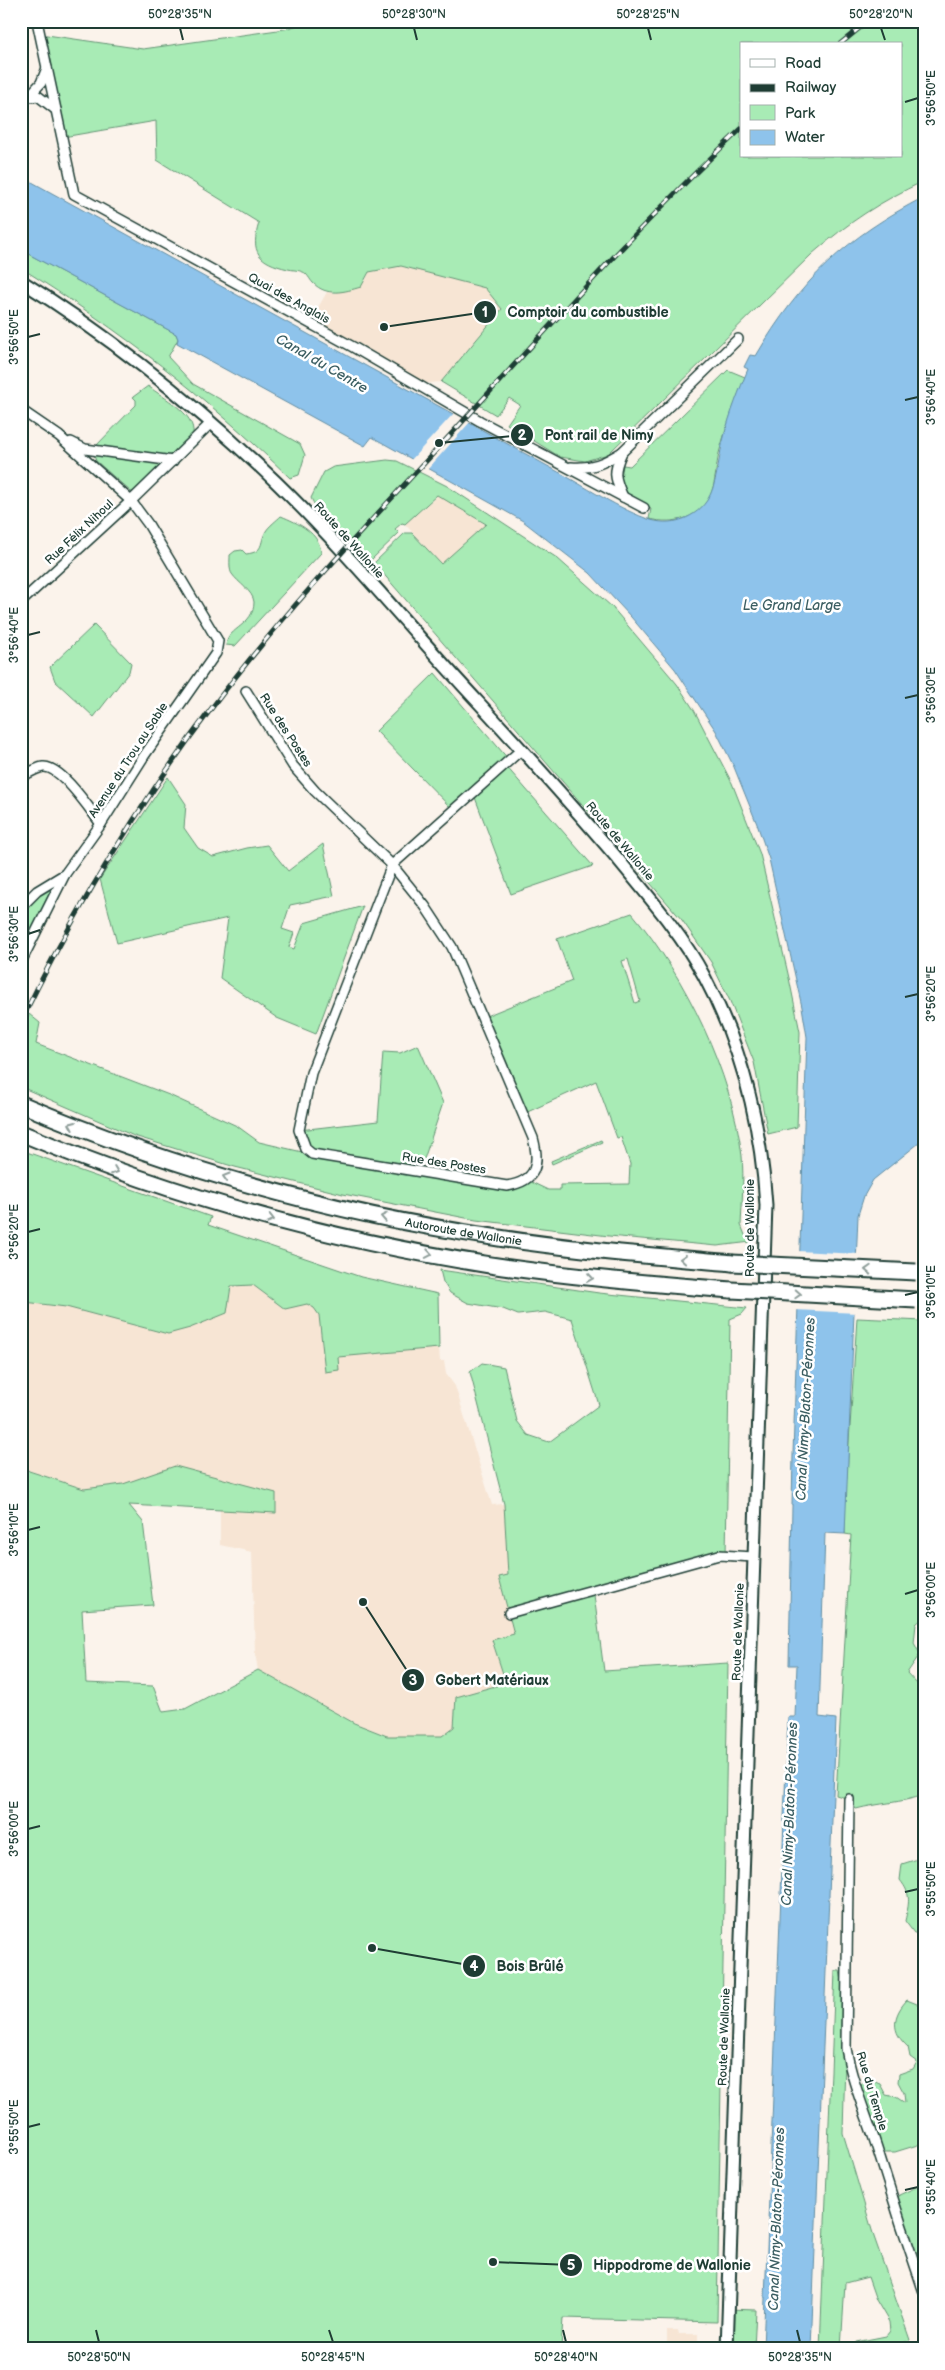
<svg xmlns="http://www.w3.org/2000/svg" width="945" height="2370" viewBox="0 0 945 2370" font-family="'Balsamiq Sans',sans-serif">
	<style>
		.built { fill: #f7e5d4 }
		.green { fill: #a8ebb5; stroke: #649474; fill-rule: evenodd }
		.water { fill: #8ec3eb; stroke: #628da2 }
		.pier { fill: #fbf3eb }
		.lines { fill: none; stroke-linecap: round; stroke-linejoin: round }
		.minor-casing { stroke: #1f3d34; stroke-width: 12 }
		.secondary-casing { stroke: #1f3d34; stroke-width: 15 }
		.motorway-casing { stroke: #1f3d34; stroke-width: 19 }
		.minor { stroke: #fff; stroke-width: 9 }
		.secondary { stroke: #fff; stroke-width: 11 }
		.motorway { stroke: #fff; stroke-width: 15 }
		.rail-casing { stroke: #1f3d34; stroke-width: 5 }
		.rail { stroke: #fff; stroke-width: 3; stroke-dasharray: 9; stroke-linecap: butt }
		.motorway-bridge-casing { stroke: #1f3d34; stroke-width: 19; stroke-linecap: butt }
		.motorway-bridge { stroke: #fff; stroke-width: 15 }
		.oneway { stroke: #8f9e9a }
		.ticks { fill: none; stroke: #1f3d34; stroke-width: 2 }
		.labels { text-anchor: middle; stroke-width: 5; stroke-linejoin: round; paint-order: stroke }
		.street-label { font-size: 12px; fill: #1f3d34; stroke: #fff }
		.water-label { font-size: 14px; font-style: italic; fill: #3b5e62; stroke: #fff }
		.leader { fill: none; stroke: #1f3d34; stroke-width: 2 }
		.callout-dot { fill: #1f3d34; stroke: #fff; stroke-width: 2 }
		.mark-label { font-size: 15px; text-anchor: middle; font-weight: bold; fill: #fff }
		.callout-label { font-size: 14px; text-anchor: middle; font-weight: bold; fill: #1f3d34; stroke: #fff; stroke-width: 5; stroke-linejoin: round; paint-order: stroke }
		.neatline { fill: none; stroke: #1f3d34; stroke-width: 2 }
		.ticks-label { font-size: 12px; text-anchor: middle; fill: #1f3d34 }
	</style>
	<rect width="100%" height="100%" fill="#fbf3eb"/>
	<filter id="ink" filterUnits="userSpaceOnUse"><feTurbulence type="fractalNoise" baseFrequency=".02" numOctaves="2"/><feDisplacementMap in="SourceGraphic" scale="10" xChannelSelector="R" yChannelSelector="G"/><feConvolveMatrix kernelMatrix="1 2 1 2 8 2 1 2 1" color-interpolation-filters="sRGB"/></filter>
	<g filter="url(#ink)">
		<g class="built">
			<path d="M21,65L29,96L21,98Z"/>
			<path d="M401,266L485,288L502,309L441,382L418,384L309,323L327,292L334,293L366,280L369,272Z"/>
			<path d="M438,495L486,525L441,565L405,524Z"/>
			<path d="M253,1285L285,1309L307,1304L314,1308L319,1315L325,1372L338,1357L439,1348L440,1361H444L446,1374L455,1386L492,1505L504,1504L508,1575L499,1577L514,1634L492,1641L506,1683L456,1697L454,1727L442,1736H387L355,1723L258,1670L255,1653L252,1552L220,1545V1510L276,1513V1493L123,1484L84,1489L29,1471L21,1464V1310L25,1302L66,1307L168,1334L190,1328L227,1313L231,1286Z"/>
			<path d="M667,2330H678L679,2334H698V2349H667Z"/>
		</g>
		<g class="green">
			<path d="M312,21H924V181C879,202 849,222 812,254L608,454L585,461L560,457L507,424L520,405L509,398L496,415L441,382L502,309L485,288L401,266L369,272L361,287C344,292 327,297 313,283C310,280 307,273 303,272C299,270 292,270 288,269C258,262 250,252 259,223L157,160L156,121L63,137L40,34L143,49L285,29ZM741,44H901V156H741Z"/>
			<path d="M21,250L176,334L178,339L168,357L193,384L300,444L305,455L299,475L290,478C208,398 119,329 21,268Z"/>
			<path d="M728,370L745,377C735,402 726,427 719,453C716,466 716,479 712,491C702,519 674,525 649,519L651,509L623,497L621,478L623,465L630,466Z"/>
			<path d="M148,386C163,398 196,413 193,435L136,491L131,492L96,461L92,450L136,405V400L133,397Z"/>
			<path d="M387,460L397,461L447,486L557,558L612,607L677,684L694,710L732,783L760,854L789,978L800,1032L797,1127L768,1134L754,1062L730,1001L711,962L682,920L374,563L405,533H412L441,564L486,524L437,495L405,524L402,523L395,529L399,533L371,560C348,545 323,523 311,498L324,472L333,467Z"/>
			<path d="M281,516C298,523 320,533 321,553L235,646L226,645C228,627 254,626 254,602C253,591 238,583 232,574C229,570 230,561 230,555L235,551L242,550L246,554C265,552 259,543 266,531C269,526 277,520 281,516Z"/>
			<path d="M94,625L131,663L129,672L94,717L55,681L50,667Z"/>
			<path d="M435,673L509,760L505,765L593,866L511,894L473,792L453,810L376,731Z"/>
			<path d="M168,777L186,804L184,828L198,848L213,857L247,848L267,845L288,871L323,844L334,896L290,905L282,929L294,933L289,947L294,949L304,923L363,906L316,1034L277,1018L220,978L228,918L117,943L100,879Z"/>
			<path d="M65,874L21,962V907Z"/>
			<path d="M632,913C686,977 732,1073 742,1156C744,1179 742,1202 741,1225L745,1235L751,1242L717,1246L609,1236L476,1220L343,1194L235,1167L134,1136L21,1087V1033L29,1014L40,1023L36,1044L169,1095L237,1126L259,1142L311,1154L299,1130L378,1121L383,1052L400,1053L418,1045L443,1103L420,1171L507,1186L527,1180L548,1190H560V1185L629,1184L630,1164L621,1137L617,1138L596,1081L523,1114L481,1018L572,981L557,939ZM628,959L640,1001L635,1003L622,961Z"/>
			<path d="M601,1140L602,1142L552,1164L551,1161Z"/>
			<path d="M21,1150L211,1217L208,1225L361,1277L438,1294L439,1348L338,1357L339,1370L325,1372L319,1315L314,1308L307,1304L285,1309L253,1285L231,1286L227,1313L190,1328L168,1334L66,1307L25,1302L21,1310Z"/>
			<path d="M440,1270L599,1293L747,1308L742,1314L730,1319L726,1555L591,1591L594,1595L604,1671L728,1663L717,2322L563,2318L561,2349H21V1464L29,1471L84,1489L123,1484L175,1466L276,1493V1513L129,1505L143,1522L153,1605L82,1610L86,1683L153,1686L163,1712L185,1709L258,1670L354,1723L387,1736H442L454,1727L456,1697L506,1683L492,1640L514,1634L499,1577L508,1575L504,1504L470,1372L482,1363L504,1367L517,1421L528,1435L549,1442L599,1405L572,1319L545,1312L518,1315L503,1309L468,1303L450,1293L443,1282Z"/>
			<path d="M857,1318L924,1321V1596L922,1598L924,1601V1617L916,1624L914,1643L920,1654L907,1673L917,1684H924V1795C901,1803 879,1803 856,1809L849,1799L836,1795L851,1535L845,1534V1504Z"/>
			<path d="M924,1857V1933H914L905,1921C909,1903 912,1895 900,1880L902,1864Z"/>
			<path d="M835,1971H840L842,1981L841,2044L845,2060L843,2133L874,2237L910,2340L888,2349H853L856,2342L886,2336L890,2331L889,2322L876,2300L868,2277L845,2283L841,2349H820Z"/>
			<path d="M907,2000L917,2004L924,2010V2143L895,2152H885L878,2147L862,2105L861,2084L870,2080L880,2084L886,2095L896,2097L905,2103L904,2093L898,2082L899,2074L913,2069L917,2062L910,2057L908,2047C891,2032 892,2016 907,2000Z"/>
			<path d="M924,2179V2262L911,2260L896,2210L899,2195L919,2186Z"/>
			<path d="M728,2309L756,2310L754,2349H732Z"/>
		</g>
		<g class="water">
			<path d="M94,21H208C170,29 132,29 94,21Z"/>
			<path d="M21,176L553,469C581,484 622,511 651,520C675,527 701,516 711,493C718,476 719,454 724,437C730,413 739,391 748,369L744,367L750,355L756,356C800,281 846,237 924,197V1139L873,1180L864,1196L858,1215L845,1534L825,1533L819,1717L836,1719L811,2349H763L788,1717H795L797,1665H789L793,1454L807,1037L802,1007L769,859L757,824L734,767L716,731L675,669L631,617L590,573L523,521L372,437L365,446L177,343L178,339L176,334L21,250Z"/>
		</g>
		<g class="pier">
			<path d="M455,412L471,421L427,470L410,461Z"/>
			<path d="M797,1251L859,1254L857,1313L795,1310Z"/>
		</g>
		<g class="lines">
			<g class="minor-casing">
				<g id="minor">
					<path d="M37,21L74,194L353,347L480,421L644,508"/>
					<path d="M29,96L41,83L47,68"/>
					<path d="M21,98L38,96L56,110"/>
					<path d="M21,410L59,436L131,501L148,524L218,641L216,653L144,756L101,824L65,874L37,891L21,907"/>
					<path d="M71,442L85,449L173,461"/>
					<path d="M622,452C613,472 614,477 623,497"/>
					<path d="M571,467C592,469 604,463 622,452L738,339"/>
					<path d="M21,602L131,501L211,423"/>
					<path d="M246,691L293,766L315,791L392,865L425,906L452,947L533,1138C540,1164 537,1181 507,1186L312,1154L306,1149L299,1130L311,1073L392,865L522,749"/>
					<path d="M21,777C27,774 36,768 43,767C61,765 91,811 101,824"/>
					<path d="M21,962L65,874"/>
					<path d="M509,1613L719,1555L754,1557"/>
					<path d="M849,1799L846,2048C852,2084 868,2118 879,2154C893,2200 908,2246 924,2292"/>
				</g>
			</g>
			<g class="secondary-casing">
				<path id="secondary" d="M21,281C113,338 198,407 276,482C347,551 411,630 479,703C526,754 572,805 617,858C648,896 681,933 704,976C742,1047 761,1125 766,1205L727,2349"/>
			</g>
			<g class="motorway-casing">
				<g id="motorway">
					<path id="s1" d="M21,1104C174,1169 335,1214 499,1238C576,1250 654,1256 732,1263"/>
					<path d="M21,1133C172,1196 329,1240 490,1265C570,1277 651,1284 731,1290"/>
				</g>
			</g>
			<use href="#minor" class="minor"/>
			<use href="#secondary" class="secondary"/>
			<use href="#motorway" class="motorway"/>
			<g class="rail-casing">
				<g id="rail">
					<path d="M840,44L868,21"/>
					<path d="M21,1021C75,909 139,804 214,705C287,608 372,520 454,431C548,328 640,224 741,129"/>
				</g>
			</g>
			<use href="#rail" class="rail"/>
			<g class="motorway-bridge-casing">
				<g id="motorway-bridge">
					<path d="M732,1263L916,1272"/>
					<path d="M731,1290L916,1300"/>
				</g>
			</g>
			<use href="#motorway-bridge" class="motorway-bridge"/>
		</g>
		<defs><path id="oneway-chevron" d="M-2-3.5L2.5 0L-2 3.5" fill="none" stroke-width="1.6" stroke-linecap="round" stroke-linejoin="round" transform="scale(1.25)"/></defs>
		<g class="oneway">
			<use href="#oneway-chevron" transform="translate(72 1125) rotate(-157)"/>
			<use href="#oneway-chevron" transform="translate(115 1171) rotate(21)"/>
			<use href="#oneway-chevron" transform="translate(226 1177) rotate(-163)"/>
			<use href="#oneway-chevron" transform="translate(384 1217) rotate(-169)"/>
			<use href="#oneway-chevron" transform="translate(271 1219) rotate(14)"/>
			<use href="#oneway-chevron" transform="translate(429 1254) rotate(10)"/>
			<use href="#oneway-chevron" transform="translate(683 1259) rotate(-175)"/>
			<use href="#oneway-chevron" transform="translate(868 1270) rotate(-177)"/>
			<use href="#oneway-chevron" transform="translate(590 1278) rotate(8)"/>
			<use href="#oneway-chevron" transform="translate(798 1294) rotate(3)"/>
		</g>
	</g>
	<path class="ticks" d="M180,28L183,40M414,28L417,40M648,28L651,40M881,28L885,40M905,102L918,98M28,337L40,334M905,400L918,397M28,635L40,632M905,698L918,695M28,934L40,930M905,997L918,994M28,1232L40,1229M905,1295L918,1292M28,1530L40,1527M905,1594L918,1590M28,1829L40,1826M905,1892L918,1889M28,2127L40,2124M905,2190L918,2187M96,2330L99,2342M329,2330L333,2342M563,2330L566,2342M797,2330L800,2342"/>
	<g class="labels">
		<g class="street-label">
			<text transform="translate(289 298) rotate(29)" y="4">Quai des Anglais</text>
			<text transform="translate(79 532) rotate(-43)" y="4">Rue Félix Nihoul</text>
			<text transform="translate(349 540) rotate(48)" y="4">Route de Wallonie</text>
			<text transform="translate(286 730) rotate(57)" y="4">Rue des Postes</text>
			<text transform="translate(128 760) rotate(-57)" y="4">Avenue du Trou au Sable</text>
			<text transform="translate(620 841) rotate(50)" y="4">Route de Wallonie</text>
			<text transform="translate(444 1163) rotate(9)" y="4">Rue des Postes</text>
			<text transform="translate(750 1228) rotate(-90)" y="4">Route de Wallonie</text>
			<text dy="4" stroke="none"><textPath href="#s1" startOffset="462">Autoroute de Wallonie</textPath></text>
			<text transform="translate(738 1632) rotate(-88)" y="4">Route de Wallonie</text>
			<text transform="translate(724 2037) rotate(-88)" y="4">Route de Wallonie</text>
			<text transform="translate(872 2091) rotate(73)" y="4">Rue du Temple</text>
		</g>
		<g class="water-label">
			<text transform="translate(322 363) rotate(30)" y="5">Canal du Centre</text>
			<text x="792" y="610">Le Grand Large</text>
			<text transform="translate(805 1409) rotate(-87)" y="5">Canal Nimy-Blaton-Péronnes</text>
			<text transform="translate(789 1814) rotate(-88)" y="5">Canal Nimy-Blaton-Péronnes</text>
			<text transform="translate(776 2219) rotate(-88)" y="5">Canal Nimy-Blaton-Péronnes</text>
		</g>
	</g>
	<path class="leader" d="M384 327L485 312M439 443L522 435M363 1602L413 1680M372 1948L474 1966M493 2262L571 2265"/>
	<g class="callout-dot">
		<circle cx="384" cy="327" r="5"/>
		<circle cx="439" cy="443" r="5"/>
		<circle cx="363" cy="1602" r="5"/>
		<circle cx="372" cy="1948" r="5"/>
		<circle cx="493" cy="2262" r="5"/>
		<circle cx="485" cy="312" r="12"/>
		<circle cx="522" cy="435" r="12"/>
		<circle cx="413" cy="1680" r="12"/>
		<circle cx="474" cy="1966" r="12"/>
		<circle cx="571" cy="2265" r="12"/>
	</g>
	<g class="mark-label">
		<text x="485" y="317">1</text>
		<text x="522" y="440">2</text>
		<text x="413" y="1685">3</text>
		<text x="474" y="1971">4</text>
		<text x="571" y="2270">5</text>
	</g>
	<g class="callout-label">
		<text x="588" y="317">Comptoir du combustible</text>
		<text x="599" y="440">Pont rail de Nimy</text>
		<text x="492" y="1685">Gobert Matériaux</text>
		<text x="530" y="1971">Bois Brûlé</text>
		<text x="672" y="2270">Hippodrome de Wallonie</text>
	</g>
	<rect width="945" height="2370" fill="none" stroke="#fff" stroke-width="55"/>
	<rect x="740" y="42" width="162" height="115" fill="#ffffff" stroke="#a5b1ae"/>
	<rect x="750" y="59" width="25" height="8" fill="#ffffff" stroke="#a5b1ae"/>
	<text x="785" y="68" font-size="15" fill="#1f3d34">Road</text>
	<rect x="750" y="84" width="25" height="8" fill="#1f3d34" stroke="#a5b1ae"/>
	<text x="785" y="92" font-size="15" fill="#1f3d34">Railway</text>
	<rect x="750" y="105" width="25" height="15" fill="#a8ebb5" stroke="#a5b1ae"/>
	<text x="785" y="118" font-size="15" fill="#1f3d34">Park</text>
	<rect x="750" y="130" width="25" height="15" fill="#8ec3eb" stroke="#a5b1ae"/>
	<text x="785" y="142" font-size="15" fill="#1f3d34">Water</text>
	<rect x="28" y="28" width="890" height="2314" class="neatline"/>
	<g class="ticks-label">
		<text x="180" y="18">50°28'35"N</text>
		<text x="414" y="18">50°28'30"N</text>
		<text x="648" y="18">50°28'25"N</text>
		<text x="881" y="18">50°28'20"N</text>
		<text transform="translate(931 98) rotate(-90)" y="4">3°56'50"E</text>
		<text transform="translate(14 337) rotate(-90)" y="4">3°56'50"E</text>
		<text transform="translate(931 397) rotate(-90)" y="4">3°56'40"E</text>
		<text transform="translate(14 635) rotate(-90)" y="4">3°56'40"E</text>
		<text transform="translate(931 695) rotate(-90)" y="4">3°56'30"E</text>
		<text transform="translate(14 934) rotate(-90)" y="4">3°56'30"E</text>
		<text transform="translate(931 994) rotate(-90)" y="4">3°56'20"E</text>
		<text transform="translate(14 1232) rotate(-90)" y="4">3°56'20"E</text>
		<text transform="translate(931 1292) rotate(-90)" y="4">3°56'10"E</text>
		<text transform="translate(14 1530) rotate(-90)" y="4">3°56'10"E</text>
		<text transform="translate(931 1590) rotate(-90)" y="4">3°56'00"E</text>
		<text transform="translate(14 1829) rotate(-90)" y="4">3°56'00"E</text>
		<text transform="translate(931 1889) rotate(-90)" y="4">3°55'50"E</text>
		<text transform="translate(14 2127) rotate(-90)" y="4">3°55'50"E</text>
		<text transform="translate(931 2187) rotate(-90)" y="4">3°55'40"E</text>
		<text x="99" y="2361">50°28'50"N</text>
		<text x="333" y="2361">50°28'45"N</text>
		<text x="566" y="2361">50°28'40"N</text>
		<text x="800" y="2361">50°28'35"N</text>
	</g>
</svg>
